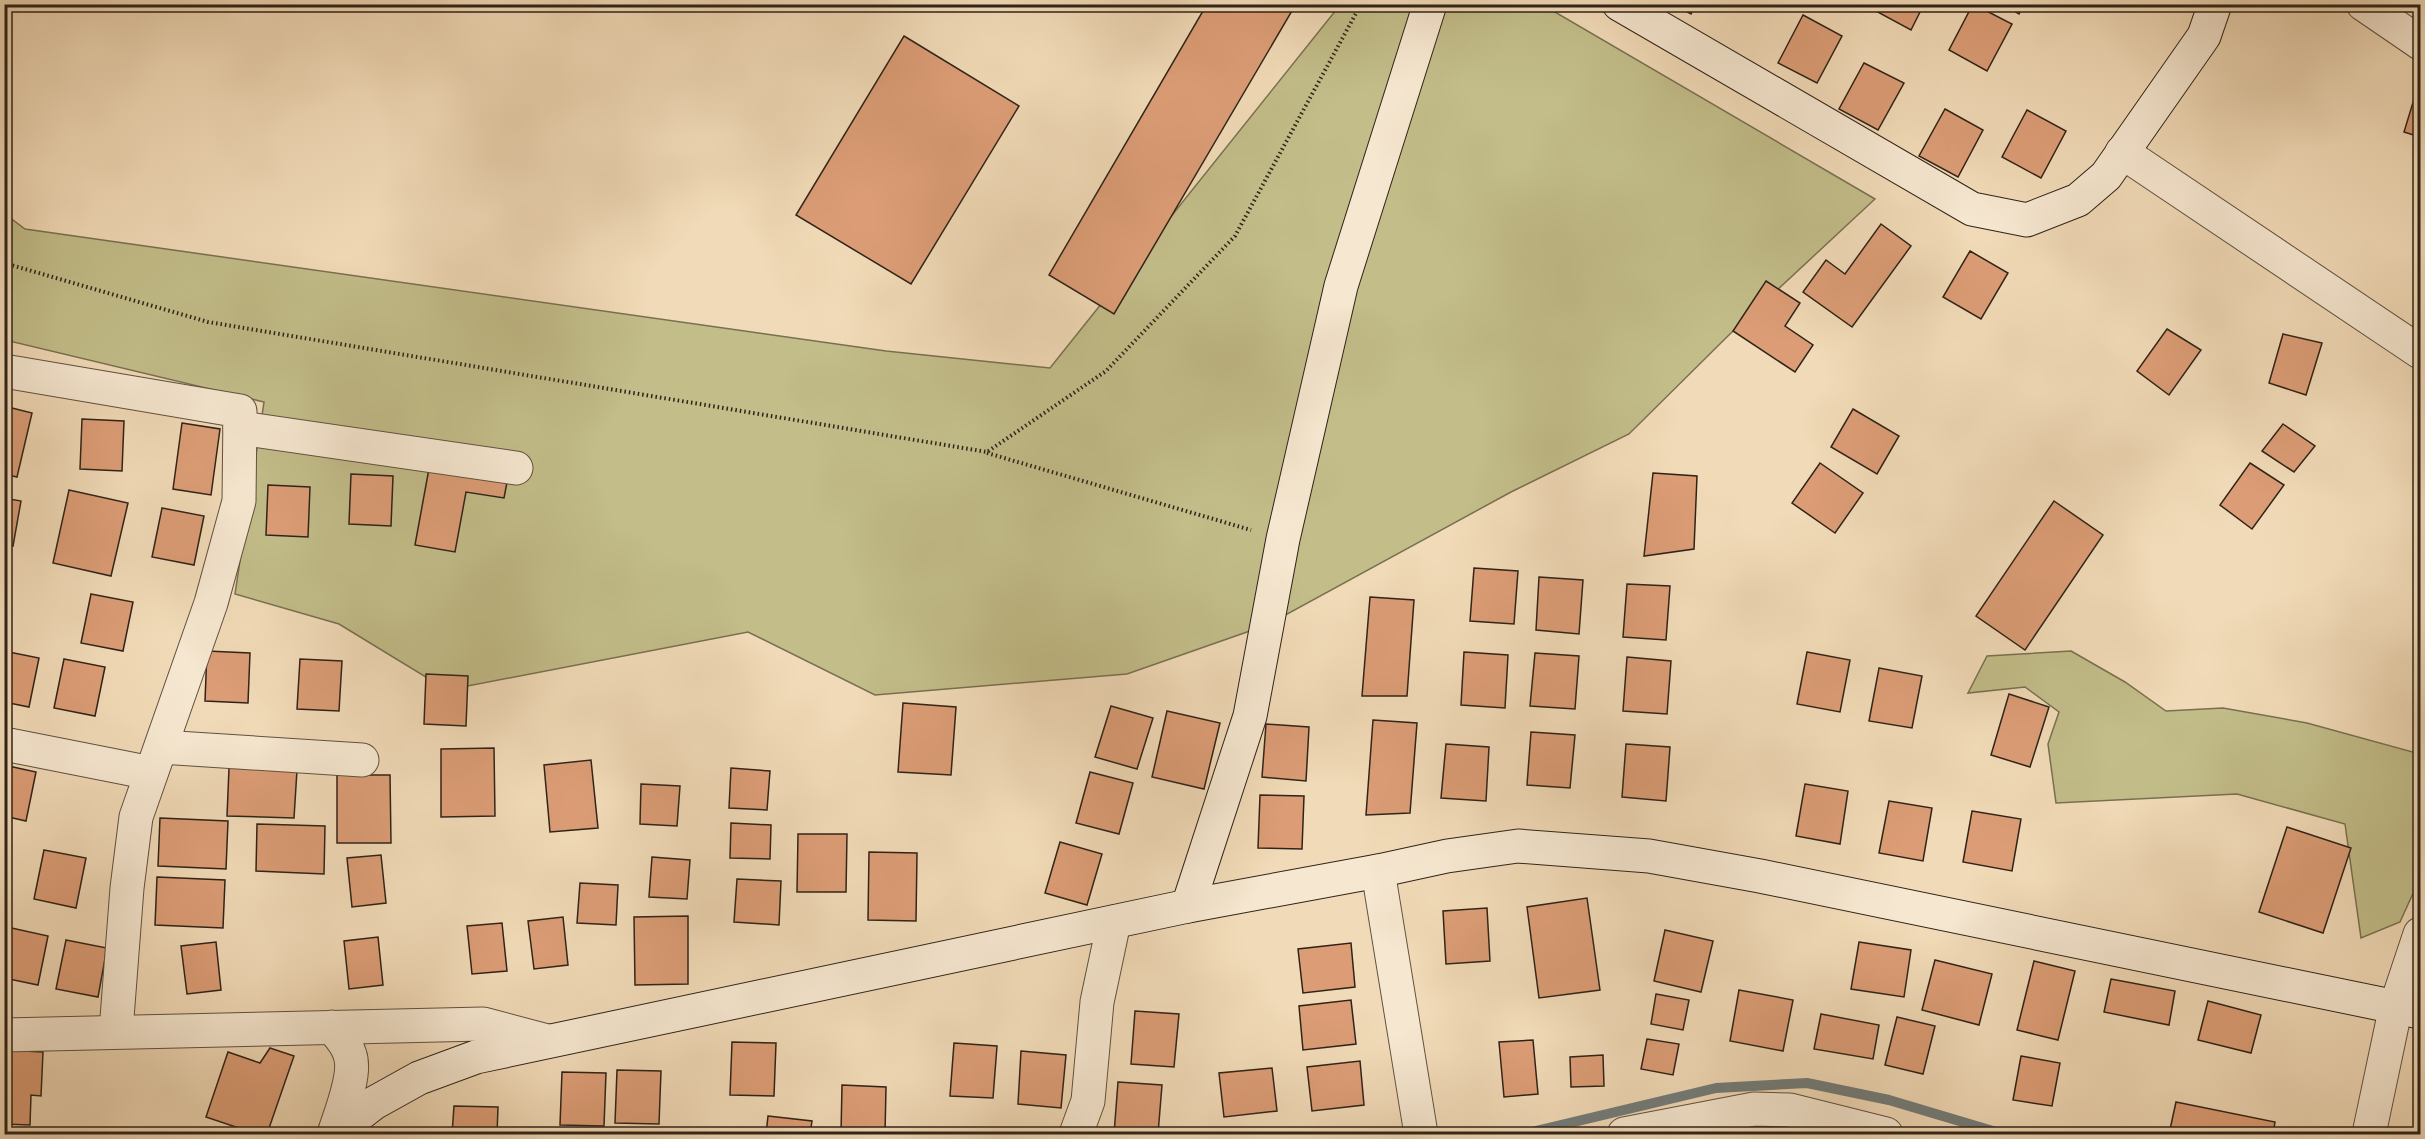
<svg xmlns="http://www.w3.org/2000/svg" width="2425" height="1139" viewBox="0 0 2425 1139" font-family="Vollkorn,serif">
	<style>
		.green { fill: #c2bd89; stroke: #787051; stroke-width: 1.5 }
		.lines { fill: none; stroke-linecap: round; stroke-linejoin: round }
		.stream { stroke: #737c7a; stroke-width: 10 }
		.building { fill: #dc9d76; stroke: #2f2319; stroke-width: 1.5 }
		.street-casing { stroke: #605140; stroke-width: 35 }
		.secondary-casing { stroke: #2f2319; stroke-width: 35 }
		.path { stroke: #2f2319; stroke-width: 4; stroke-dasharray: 1.5 3; stroke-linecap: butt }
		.street { stroke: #f6e7d0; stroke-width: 33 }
		.secondary { stroke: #f6e7d0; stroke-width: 33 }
	</style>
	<rect width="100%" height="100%" fill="#f1dab7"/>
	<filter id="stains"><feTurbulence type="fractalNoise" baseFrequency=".00333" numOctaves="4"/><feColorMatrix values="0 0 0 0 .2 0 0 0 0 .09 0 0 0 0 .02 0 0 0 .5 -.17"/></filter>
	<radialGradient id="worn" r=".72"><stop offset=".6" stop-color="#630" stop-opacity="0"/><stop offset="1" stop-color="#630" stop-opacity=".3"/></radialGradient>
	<g class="green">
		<path d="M1340,5H1543L1875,199L1733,331L1629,434L1511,492L1267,625L1127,674L875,695L748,632L447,690L339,624L235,594L264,402L5,340V214L25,229L886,351L1050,368Z"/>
		<path d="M2071,651L2125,682L2166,711L2223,708L2307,723L2420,754V878L2400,922L2361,938L2345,824L2237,794L2056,803L2048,744L2059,712L2025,687L1968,693L1987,656Z"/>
	</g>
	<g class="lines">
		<path class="stream" d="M1524,1134L1716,1088L1807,1083L1889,1100L2003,1134"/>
	</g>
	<g class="building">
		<path d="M1207,4H1296L1114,314L1049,275Z"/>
		<path d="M1673,4H1696L1691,14Z"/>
		<path d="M1874,4H1924L1911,30L1872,9Z"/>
		<path d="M1973,4L2012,24L1987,71L1949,50Z"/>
		<path d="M2002,4H2024L2019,14Z"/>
		<path d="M1803,15L1842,36L1817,83L1778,63Z"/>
		<path d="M904,36L1019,106L911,284L796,215Z"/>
		<path d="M1864,63L1904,83L1878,130L1839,109Z"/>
		<path d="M2418,86L2420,87V137L2404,132Z"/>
		<path d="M1945,109L1983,130L1958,177L1919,156Z"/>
		<path d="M2027,110L2066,131L2041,178L2002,157Z"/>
		<path d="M1881,224L1911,246L1852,327L1803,292L1826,260L1845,274Z"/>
		<path d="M1970,251L2008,273L1981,319L1943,297Z"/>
		<path d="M1766,281L1800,303L1785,326L1813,345L1795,372L1733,331Z"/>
		<path d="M2167,329L2201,350L2169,395L2137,371Z"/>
		<path d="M2283,334L2322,343L2306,395L2269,383Z"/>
		<path d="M4,406L32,413L17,477L4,474Z"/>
		<path d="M1853,409L1899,436L1877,474L1831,447Z"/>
		<path d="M82,419L124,421L122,471L80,469Z"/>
		<path d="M182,423L220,429L211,495L173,489Z"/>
		<path d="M2283,424L2315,446L2294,472L2262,451Z"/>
		<path d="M430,463L508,477L504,498L466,492L455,552L415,545Z"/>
		<path d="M1820,463L1863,493L1835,533L1792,503Z"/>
		<path d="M2250,463L2284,485L2252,529L2220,505Z"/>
		<path d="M1653,473L1697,476L1694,549L1644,556Z"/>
		<path d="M351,474L393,476L391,526L349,524Z"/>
		<path d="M268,485L310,487L308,537L266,535Z"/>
		<path d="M69,490L128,503L111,576L53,563Z"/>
		<path d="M4,498L21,501L13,546L4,544Z"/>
		<path d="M2054,501L2103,535L2025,650L1976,616Z"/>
		<path d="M162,508L204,516L194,565L152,557Z"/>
		<path d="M1474,568L1518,571L1514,624L1470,621Z"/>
		<path d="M1539,577L1583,580L1579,634L1536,630Z"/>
		<path d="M1627,584L1670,586L1666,640L1623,637Z"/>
		<path d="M91,594L133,602L123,651L81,643Z"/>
		<path d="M1370,597L1414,600L1407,696H1362Z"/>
		<path d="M4,651L39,658L29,707L4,702Z"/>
		<path d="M207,651L250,653L248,703L205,701Z"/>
		<path d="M1464,652L1508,655L1505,708L1461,705Z"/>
		<path d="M1807,652L1850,660L1840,712L1797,704Z"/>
		<path d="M1535,653L1579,656L1575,709L1530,706Z"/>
		<path d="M1627,657L1671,661L1667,714L1623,711Z"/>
		<path d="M64,659L105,667L95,716L54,708Z"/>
		<path d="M300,659L342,661L339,711L297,709Z"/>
		<path d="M1879,668L1922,676L1912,728L1869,721Z"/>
		<path d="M426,674L468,676L466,726L424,724Z"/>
		<path d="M2009,694L2049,707L2030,767L1991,755Z"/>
		<path d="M903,703L956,707L951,775L898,772Z"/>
		<path d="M1111,706L1153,718L1137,769L1095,757Z"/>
		<path d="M1167,711L1220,723L1204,789L1152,777Z"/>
		<path d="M1373,720L1417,723L1410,813L1366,815Z"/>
		<path d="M1266,724L1309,727L1306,781L1262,777Z"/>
		<path d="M1531,732L1575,735L1570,788L1527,785Z"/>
		<path d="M1446,744L1489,747L1486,801L1441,798Z"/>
		<path d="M1626,744L1670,747L1666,801L1622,797Z"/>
		<path d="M494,748L495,816L441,817V749Z"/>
		<path d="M591,760L598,828L550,832L544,765Z"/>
		<path d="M4,765L36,772L26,821L4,816Z"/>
		<path d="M229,768L297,770L294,818L227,816Z"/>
		<path d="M731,768L770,771L767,810L729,808Z"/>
		<path d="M1090,772L1133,783L1119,834L1076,823Z"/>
		<path d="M337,775H390L391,843H337Z"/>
		<path d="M641,784L680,786L677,826L640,824Z"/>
		<path d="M1805,784L1848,791L1840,844L1796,836Z"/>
		<path d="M1260,795L1304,796L1302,849L1258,848Z"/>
		<path d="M1889,801L1932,808L1923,861L1879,853Z"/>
		<path d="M1972,811L2021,819L2012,871L1963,862Z"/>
		<path d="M160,818L228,821L226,869L158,866Z"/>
		<path d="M731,823L771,825L770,859L730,858Z"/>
		<path d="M257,824L325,826L324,874L256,871Z"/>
		<path d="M2287,827L2351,848L2323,933L2259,912Z"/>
		<path d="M798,834H847L846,892H797Z"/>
		<path d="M1060,842L1102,854L1087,905L1045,893Z"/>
		<path d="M44,850L86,858L76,908L34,899Z"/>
		<path d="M869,852L917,853L916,921L868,920Z"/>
		<path d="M381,855L386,903L352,907L347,858Z"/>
		<path d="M652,857L690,860L687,899L649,897Z"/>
		<path d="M157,877L225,880L223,928L155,925Z"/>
		<path d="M737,879L781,881L779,925L734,922Z"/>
		<path d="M580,883L618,885L616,925L577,923Z"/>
		<path d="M1587,898L1600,990L1539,998L1527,907Z"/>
		<path d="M1487,908L1490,961L1446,964L1443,911Z"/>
		<path d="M688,916V984L635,985L634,917Z"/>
		<path d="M563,917L568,965L534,969L528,921Z"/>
		<path d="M502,923L507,971L472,974L467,926Z"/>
		<path d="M7,927L48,936L38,985L4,978V940Z"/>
		<path d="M1665,930L1713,941L1701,992L1654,981Z"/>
		<path d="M378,937L383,985L349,989L344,941Z"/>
		<path d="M66,940L107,948L98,997L56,989Z"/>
		<path d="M216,942L221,990L187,994L181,946Z"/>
		<path d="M1859,942L1911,950L1904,997L1851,989Z"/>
		<path d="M1351,943L1355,987L1303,993L1298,949Z"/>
		<path d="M1935,960L1992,974L1979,1025L1922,1010Z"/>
		<path d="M2034,961L2075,971L2058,1040L2017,1030Z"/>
		<path d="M2111,979L2175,991L2169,1025L2104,1012Z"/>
		<path d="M1739,990L1793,1000L1783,1051L1730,1041Z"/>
		<path d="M1656,994L1689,1000L1683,1030L1651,1024Z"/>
		<path d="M1351,1000L1356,1044L1303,1050L1299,1006Z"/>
		<path d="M2208,1001L2261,1015L2251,1053L2198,1040Z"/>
		<path d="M1135,1011L1179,1014L1174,1067L1131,1064Z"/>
		<path d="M1821,1014L1879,1025L1873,1059L1814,1049Z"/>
		<path d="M1897,1017L1935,1026L1923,1074L1885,1065Z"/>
		<path d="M1647,1039L1679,1044L1673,1075L1641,1069Z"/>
		<path d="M1533,1040L1538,1094L1504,1097L1499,1042Z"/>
		<path d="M732,1042L776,1043L774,1096L730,1095Z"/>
		<path d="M954,1043L997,1046L993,1098L950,1096Z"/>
		<path d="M270,1048L294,1056L267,1134H257L206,1117L228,1052L260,1063Z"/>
		<path d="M4,1050L43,1052L41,1096L31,1095L30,1125L4,1124Z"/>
		<path d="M1021,1051L1066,1055L1061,1108L1018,1104Z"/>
		<path d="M1603,1055L1604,1086L1571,1087L1570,1057Z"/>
		<path d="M2021,1056L2060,1063L2052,1106L2013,1100Z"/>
		<path d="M1360,1061L1364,1105L1312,1111L1307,1067Z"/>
		<path d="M1272,1068L1277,1111L1224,1117L1219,1073Z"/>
		<path d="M617,1070L661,1071L659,1124L615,1123Z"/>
		<path d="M562,1072L606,1073L604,1126L560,1125Z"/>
		<path d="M1118,1082L1162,1085L1158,1134H1114Z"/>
		<path d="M842,1085L886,1087L885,1134H841Z"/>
		<path d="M2176,1102L2275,1122L2273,1134H2169Z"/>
		<path d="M454,1106L498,1107L497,1134H452Z"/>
		<path d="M768,1116L812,1121L810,1134H766Z"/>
		<path d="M379,1129L419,1132V1134H378Z"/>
	</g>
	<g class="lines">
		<g class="street-casing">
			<g id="street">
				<path d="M2363,4L2420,43"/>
				<path d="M2122,152L2420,352"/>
				<path d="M4,371L240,411L239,501L211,603L136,817L127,888L116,1031"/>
				<path d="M240,428L516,468"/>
				<path d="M4,744L151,773"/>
				<path d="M161,747L362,760"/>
				<path d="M1378,871L1421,1134"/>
				<path d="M332,1027C339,1036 347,1043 350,1055C357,1075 340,1114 334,1134"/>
				<path d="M4,1035L483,1024L547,1041"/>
				<path d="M1076,1134L1088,1101L1097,1002L1114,922"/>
				<path d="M1624,1134L1754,1109L1790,1110L1886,1134"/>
				<path d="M2369,1134L2396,1006L2420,934"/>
			</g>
		</g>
		<g class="secondary-casing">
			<g id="secondary">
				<path d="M1619,4L1972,209L2027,220L2078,200L2106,176L2204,36L2215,4"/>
				<path d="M1188,906L1250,716L1283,539L1341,286L1430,4"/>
				<path d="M334,1134L374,1103L419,1078L476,1057L1188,906L1378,871L1447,856L1518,846L1649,856L1760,876L2420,1012"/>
			</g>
		</g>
		<g class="path">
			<path d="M4,263L208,322L987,452L1106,371L1235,236L1361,4"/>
			<path d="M987,453L1251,530"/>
		</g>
		<use href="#street" class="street"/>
		<use href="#secondary" class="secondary"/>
	</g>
	<rect width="2425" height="1139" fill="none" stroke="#f1dab7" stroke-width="24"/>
	<rect x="6" y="6" width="2413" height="1127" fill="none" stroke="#2f2319" stroke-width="3"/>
	<rect x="12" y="12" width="2401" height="1115" fill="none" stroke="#2f2319" stroke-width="1.5"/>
	<rect width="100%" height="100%" filter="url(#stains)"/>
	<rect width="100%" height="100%" fill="url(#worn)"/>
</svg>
